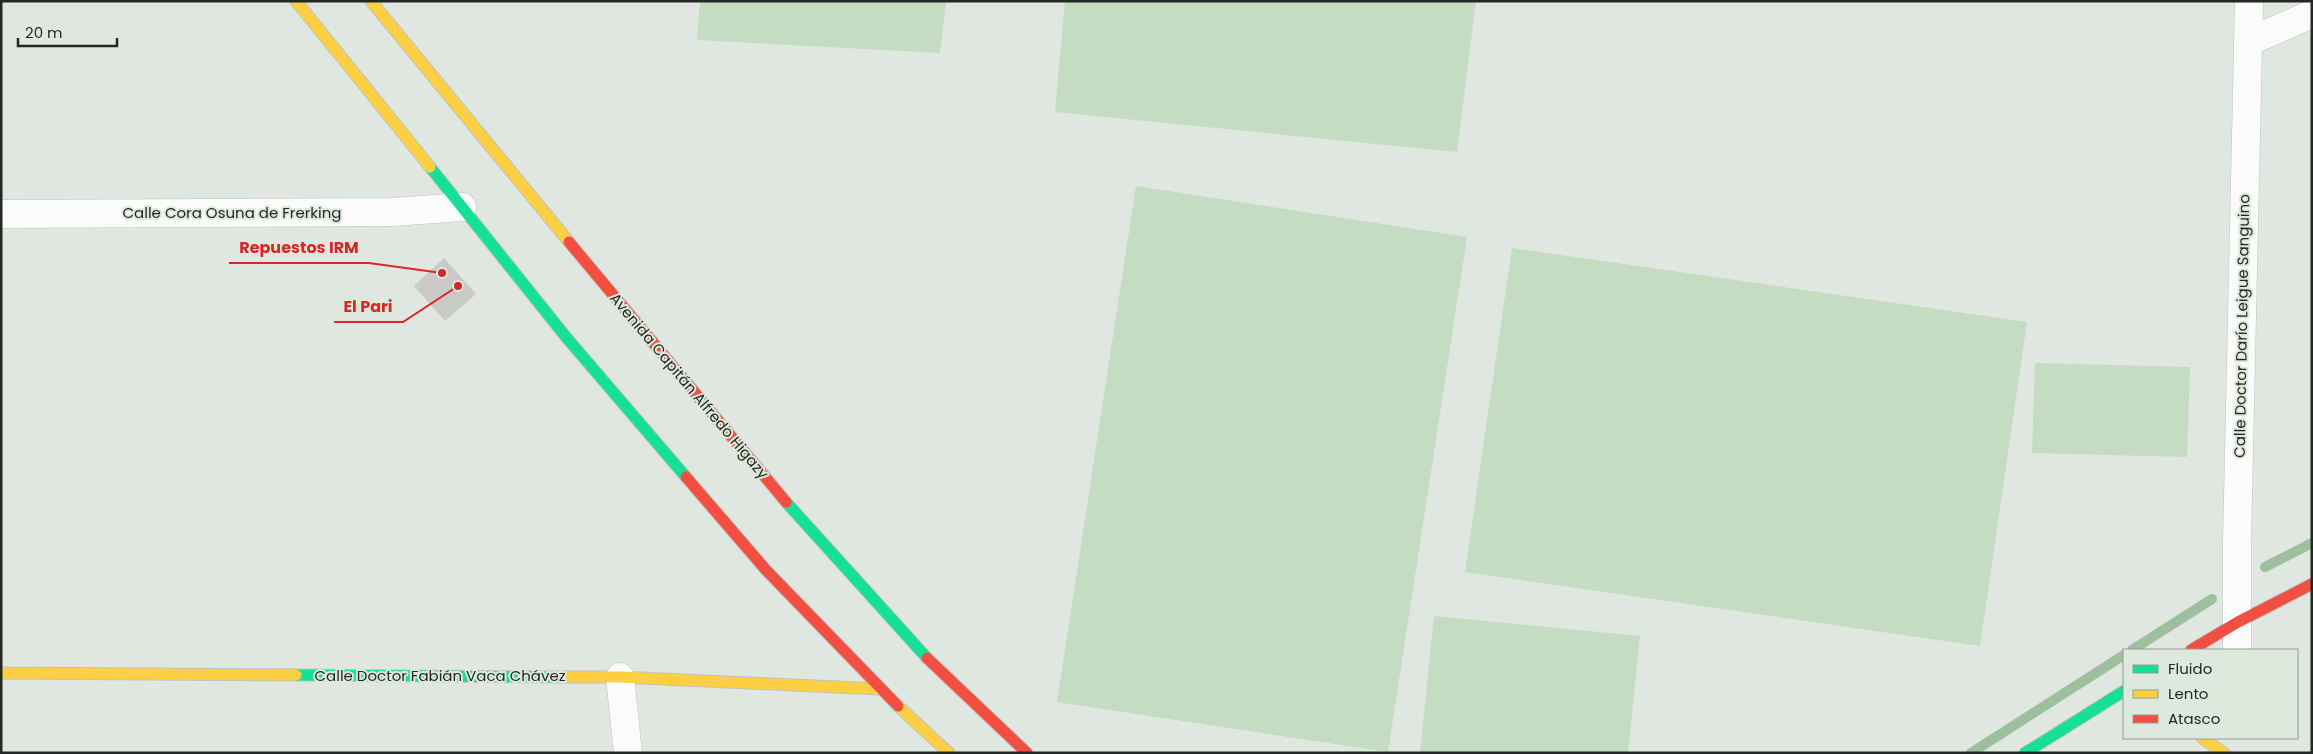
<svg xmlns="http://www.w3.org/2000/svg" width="2313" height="754" viewBox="0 0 2313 754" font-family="Poppins,sans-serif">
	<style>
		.green { fill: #c3dcc2 }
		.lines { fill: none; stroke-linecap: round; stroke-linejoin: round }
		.stream { stroke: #9dbf9d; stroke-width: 10 }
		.building { fill: #c9c9c7 }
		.street-casing { stroke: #bfc4bf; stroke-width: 29 }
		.fast-casing { stroke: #bfc4bf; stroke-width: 13 }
		.slow-casing { stroke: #bfc4bf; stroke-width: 13 }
		.jam-casing { stroke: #bfc4bf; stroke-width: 13 }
		.street { stroke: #fafbfa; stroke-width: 28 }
		.fast { stroke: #16e098; stroke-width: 11 }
		.slow { stroke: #ffcf43; stroke-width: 11 }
		.jam { stroke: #f24e42; stroke-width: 11 }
		.labels { text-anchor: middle; stroke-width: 4; stroke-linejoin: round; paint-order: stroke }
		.street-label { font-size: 15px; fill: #242824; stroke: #dee9dd }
		.leader { fill: none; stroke: #d62828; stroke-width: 2 }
		.callout-dot { fill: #d62828; stroke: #dee9dd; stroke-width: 2 }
		.callout-label { font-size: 16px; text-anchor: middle; font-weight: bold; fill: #d62828; stroke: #dee9dd; stroke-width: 4; stroke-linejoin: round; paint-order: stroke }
	</style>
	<rect width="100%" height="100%" fill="#e0e6e0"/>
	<g class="green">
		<path d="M700,1H946L940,53L697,40Z"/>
		<path d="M1065,1H1476L1457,152L1055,112Z"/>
		<path d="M1136,186L1467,237L1388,752L1057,702Z"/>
		<path d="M1512,248L2027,322L1980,646L1465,572Z"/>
		<path d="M2035,363L2190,367L2187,457L2032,453Z"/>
		<path d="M1434,616L1640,636L1628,753H1420Z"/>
	</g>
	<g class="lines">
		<g class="stream">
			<path d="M2265,567L2312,543"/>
			<path d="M2132,650L2212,599"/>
			<path d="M1971,753L2124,655"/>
		</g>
	</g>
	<path class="building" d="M444,258L476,294L445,321L414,286Z"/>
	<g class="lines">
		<g class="street-casing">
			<g id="street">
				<path d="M2248,42L2312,14"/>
				<path d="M1,214L393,212L462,207"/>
				<path d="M2237,650V542L2249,1"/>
				<path d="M620,677L628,753"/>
			</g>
		</g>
		<g class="fast-casing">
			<g id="fast">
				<path d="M430,167L566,337L686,477"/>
				<path d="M786,502L927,658"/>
				<path d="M296,675L558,677"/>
				<path d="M2025,753L2124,691"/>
			</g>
		</g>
		<g class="slow-casing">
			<g id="slow">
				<path d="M296,1L430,167"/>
				<path d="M371,1L569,242"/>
				<path d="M1,673L296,675"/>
				<path d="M558,677H620L879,689"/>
				<path d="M898,706L949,753"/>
				<path d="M2202,738L2224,753"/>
			</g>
		</g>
		<g class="jam-casing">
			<g id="jam">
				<path d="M569,242L786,502"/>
				<path d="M686,477L766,570L898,706"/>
				<path d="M2191,650L2238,622L2312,584"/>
				<path d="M927,658L1027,753"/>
			</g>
		</g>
		<use href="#street" class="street"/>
		<use href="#fast" class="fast"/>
		<use href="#slow" class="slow"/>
		<use href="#jam" class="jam"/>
	</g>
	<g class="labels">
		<g class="street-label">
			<text x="232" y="218">Calle Cora Osuna de Frerking</text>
			<text transform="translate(2242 326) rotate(-89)" y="5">Calle Doctor Darío Leigue Sanguino</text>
			<text transform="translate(689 386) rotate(50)" y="5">Avenida Capitán Alfredo Higazy</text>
			<text x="440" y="681">Calle Doctor Fabián Vaca Chávez</text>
		</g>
	</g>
	<path class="leader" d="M442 273L369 263H229M458 286L403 322H334"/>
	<g class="callout-dot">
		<circle cx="442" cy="273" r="5"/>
		<circle cx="458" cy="286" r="5"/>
	</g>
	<g class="callout-label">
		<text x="299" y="253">Repuestos IRM</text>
		<text x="368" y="312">El Pari</text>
	</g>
	<rect width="2313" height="754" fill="none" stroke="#242824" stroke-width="5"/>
	<rect x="2123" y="649" width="175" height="90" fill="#dee9dd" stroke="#949c93"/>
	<rect x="2133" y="665" width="25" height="8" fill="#16e098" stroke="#949c93"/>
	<text x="2168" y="674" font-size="15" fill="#242824">Fluido</text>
	<rect x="2133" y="690" width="25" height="8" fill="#ffcf43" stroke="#949c93"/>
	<text x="2168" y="699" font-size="15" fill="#242824">Lento</text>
	<rect x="2133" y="715" width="25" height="8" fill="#f24e42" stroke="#949c93"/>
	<text x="2168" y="724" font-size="15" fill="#242824">Atasco</text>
	<path d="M18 38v8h99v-8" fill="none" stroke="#242824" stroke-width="2.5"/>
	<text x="25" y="38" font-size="15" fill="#242824" stroke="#dee9dd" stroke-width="4" paint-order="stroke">20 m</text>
</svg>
